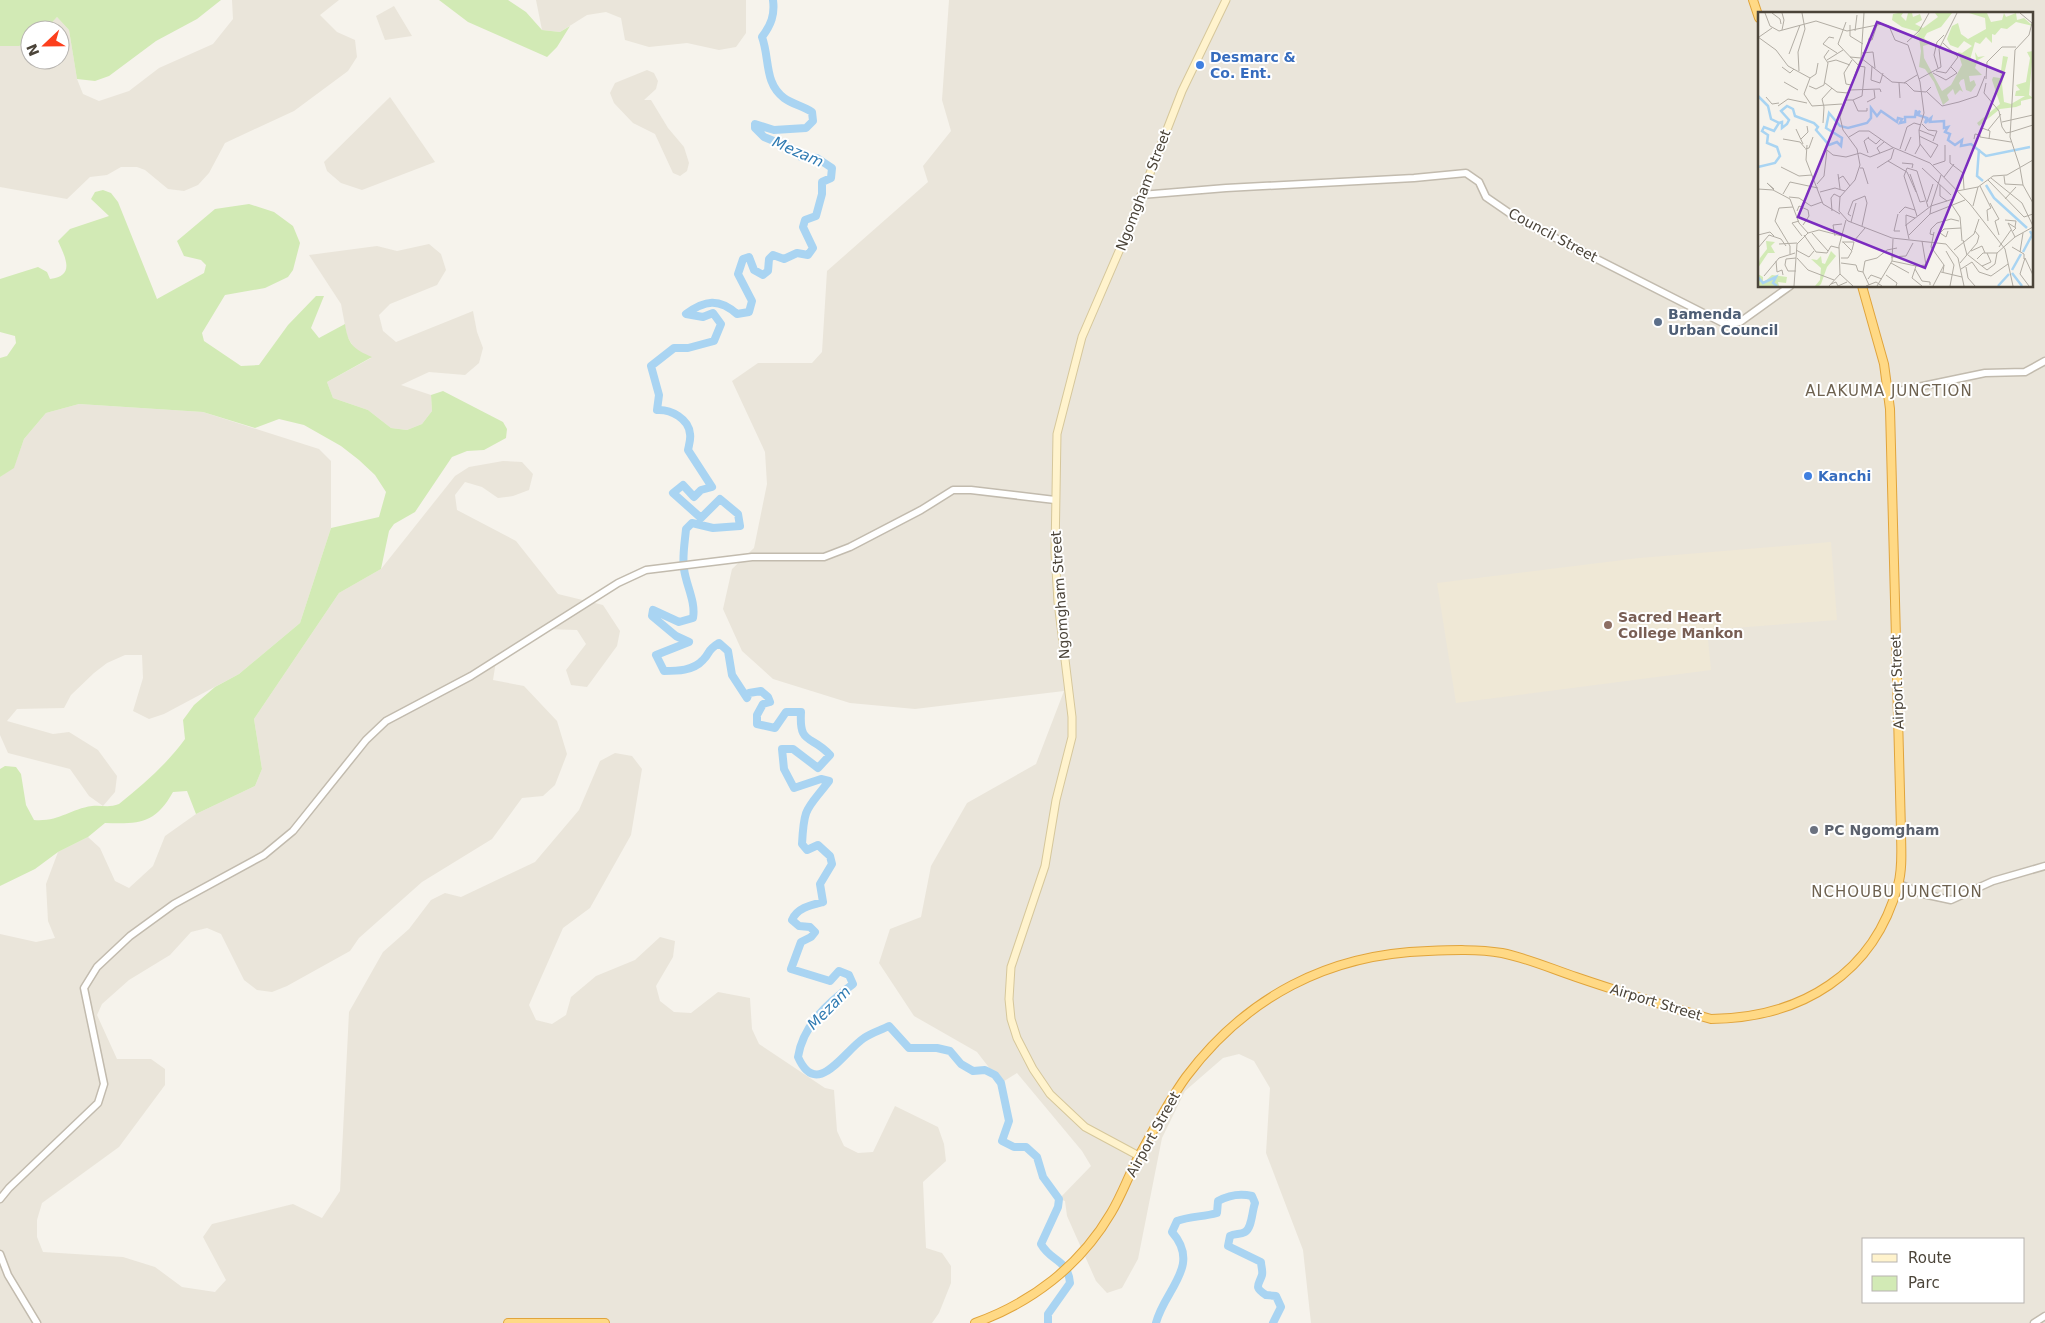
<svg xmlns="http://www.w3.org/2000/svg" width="2045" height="1323" viewBox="0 0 2045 1323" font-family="'DejaVu Sans',sans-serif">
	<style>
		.residential { fill: #eae5da; fill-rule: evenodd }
		.education { fill: #efe8d6 }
		.green { fill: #d2eab5 }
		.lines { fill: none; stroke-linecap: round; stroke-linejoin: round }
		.river { stroke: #a9d4f2; stroke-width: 8 }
		.tertiary-casing { stroke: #c2bbae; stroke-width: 9 }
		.secondary-casing { stroke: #d6c79b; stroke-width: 9 }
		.trunk-casing { stroke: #e0a43c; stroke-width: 10 }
		.tertiary { stroke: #fff; stroke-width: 6 }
		.secondary { stroke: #fff3cd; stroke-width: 7 }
		.trunk { stroke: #ffd985; stroke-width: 8 }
		.shop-dot { fill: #3f7fe0; stroke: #fff; stroke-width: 2 }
		.service-dot { fill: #5c6f8a; stroke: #fff; stroke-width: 2 }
		.education-dot { fill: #8d6e63; stroke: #fff; stroke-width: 2 }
		.worship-dot { fill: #6b7280; stroke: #fff; stroke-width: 2 }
		.labels { text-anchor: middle; stroke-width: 4; stroke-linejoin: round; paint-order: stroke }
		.shop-label { font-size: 14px; font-weight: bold; fill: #366cbe; stroke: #fff; text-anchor: start }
		.street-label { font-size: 14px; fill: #4b4439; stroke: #fff }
		.service-label { font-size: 14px; font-weight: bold; fill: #4e5e75; stroke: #fff; text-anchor: start }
		.education-label { font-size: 14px; font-weight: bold; fill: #785e54; stroke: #fff; text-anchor: start }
		.worship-label { font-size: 14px; font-weight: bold; fill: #5b616d; stroke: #fff; text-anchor: start }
		.water-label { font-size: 15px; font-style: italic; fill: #2e7ab2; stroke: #fff }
		.neighbourhood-label { font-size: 15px; letter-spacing: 1px; fill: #6e6250; stroke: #fff }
		.inset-river { fill: none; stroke: #a9d4f2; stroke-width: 2.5 }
		.inset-road { fill: none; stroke: #b2ada4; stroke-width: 1 }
		.view { fill: #7b2cbf; fill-opacity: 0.15; stroke: #7b2cbf; stroke-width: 2.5 }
		.inset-edge { fill: none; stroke: #4b4439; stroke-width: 2.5 }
	</style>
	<rect width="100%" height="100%" fill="#f6f3ec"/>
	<g class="residential">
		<path d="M232,0H339L320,15L337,32L355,40L357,57L348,71L294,111L225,143L209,173L198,185L184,191L168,189L145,170L137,167H121L107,175L90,177L67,199L0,187V46H19L30,42V60H60V30H45L57,17L69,30L77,79L83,94L99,101L129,91L159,68L213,44L233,19Z"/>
		<path d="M536,0H746V33L736,47L719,50L687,43L649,47L625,40L621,18L606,12L587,15L560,32L542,30Z"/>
		<path d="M949,0H2045V1323H1311L1303,1250L1266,1153L1270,1088L1254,1061L1239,1054L1223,1058L1185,1091L1162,1138L1138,1259L1122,1288L1107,1293L1096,1281L1067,1216L1065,1201L1059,1199L1091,1166L1082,1151L1017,1073L1001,1083L977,1052L914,1016L879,963L890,929L921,917L931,866L967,803L1036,764L1064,691L915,709L850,703L773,679L742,651L723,609L732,569L754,548L767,484L765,452L732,381L758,363H812L822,352L827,271L928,182L923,166L951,131L942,100ZM1759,14H2031V286H1759ZM1864,1239H2024V1302H1864Z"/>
		<path d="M394,6L412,36L385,40L376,16Z"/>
		<path d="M647,70L654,73L658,81L656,89L644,100H651L668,128L684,147L689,163L687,171L680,176L673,173L655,134L633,123L614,103L610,93L615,83Z"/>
		<path d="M390,97L435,162L362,190L341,183L327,171L324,162Z"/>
		<path d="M429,244L441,254L446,270L437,285L390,304L379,315L383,331L396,342L473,311L477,332L483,348L479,363L465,375L429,372L401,385L431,395L432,411L422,424L407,430L391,428L368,410L333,398L327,382L371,358L356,351L347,336L341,304L309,255L377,246L397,251Z"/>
		<path d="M79,404L203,412L319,449L331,461V528L300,623L239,674L164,714L149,719L133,711L143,678L142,655H125L107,663L94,673L71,695L64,708L17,709L7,721L53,734L69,732L98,750L117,776L115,792L103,806L89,796L70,769L8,753L0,735V477L14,467L24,439L46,413Z"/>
		<path d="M503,461L522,462L533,474L529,490L513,496L498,498L482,487L465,482L455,495L457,510L516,541L558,594L603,605L620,631L617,646L587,687L571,685L566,670L586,644L577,630L544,629L496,661L493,680L524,686L557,721L567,754L555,785L543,796L522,798L492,839L422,882L359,938L350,951L287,986L272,992L257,990L244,980L221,934L207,928L191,932L170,955L129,980L102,1004L97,1015L117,1059H151L165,1069V1085L119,1147L42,1203L37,1220V1237L43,1252L123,1257L155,1267L182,1287L215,1292L226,1280L203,1237L212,1224L293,1204L322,1218L340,1191L349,1012L383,952L409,929L431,900L445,893L461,897L535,862L579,810L600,761L615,753L632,756L642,769L631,835L590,908L563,928L529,1005L536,1020L552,1024L566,1015L571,997L596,976L635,960L660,937L675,941L673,957L656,986L660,1001L674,1012L691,1013L718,992L750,998L752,1029L759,1044L825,1088L834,1090L837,1131L844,1146L858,1153L873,1152L895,1106L938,1127L944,1144L946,1161L923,1182L926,1248L942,1253L951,1266V1283L939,1313L932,1323H0V934L36,942L55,938L48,921L46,884L58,852L88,837L100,848L115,881L129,888L153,866L165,836L196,814L255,786L262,769L254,719L339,593L381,569L455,476L469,467Z"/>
	</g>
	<path class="education" d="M1831,542L1837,620L1707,630L1711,670L1456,703L1437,583L1639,558Z"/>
	<g class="green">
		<path d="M0,0H221L197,19L156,41L109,76L95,81L77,79L69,30L57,17L45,30H30V42L19,46H0Z"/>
		<path d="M439,0H508L526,12L542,30L560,32L570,26L557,47L547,57L468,22Z"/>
		<path d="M103,190L111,193L118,202L157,299L204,273L206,265L201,260L184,256L177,241L215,209L249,204L274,212L293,226L300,243L293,270L288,277L265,288L225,295L202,333L204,341L241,366L259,365L288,325L316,296H324L311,328L319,338L345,324C348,344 353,349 372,357L327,382L333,398L368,410L391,428L407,430L422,424L432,411L431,395L443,391L503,422L507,429L506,438L484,450L467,451L452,457L415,512L394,524L389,531L381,569L339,593L254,719L262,769L255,786L196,814L187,791L173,792C155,824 140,824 105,823L88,837L58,852L35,869L0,886V769L5,766L16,767L21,774L26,805L34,820C59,822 70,809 92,806C102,805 109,808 119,804C144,784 166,765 185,739L183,720L194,705L215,687L239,674L300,623L331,528L379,517L386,492L375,475L359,460L341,446L304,425L279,419L255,428L203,412L79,404L46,413L24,439L14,468L0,477V358L7,356L16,343L15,336L0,332V279L38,267L47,272L50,279C76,276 65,257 58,241L70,229L109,216L91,199L95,192Z"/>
	</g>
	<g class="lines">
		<g class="river">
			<path d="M773,0C775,15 771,25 762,37C770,59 764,83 784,98C792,104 803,106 812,112L813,121L806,128L774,130L755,124V128L764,137L791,148L801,157L817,158L832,168L831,178L822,182V194L816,216L805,220L803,227L813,248L808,255L797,253L784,259L773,255L769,259L768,271L763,275L754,270L749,257L743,259L738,274L752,301L749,312L737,314C719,298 705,300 686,314L703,317L713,313L721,324L714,341L688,348H674L651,366L659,395L657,410C671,409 689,419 690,434C691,439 689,445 688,450L712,487L701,490L694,497L683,485L673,493L701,518L720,499L738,514L740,526L713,528L692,523L686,529C685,541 682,557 684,569C686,585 696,602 693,618L679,622L653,610L652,616L676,636L689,642L656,655L664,671C677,671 693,671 703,660C711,652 706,651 719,643L728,651L732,675L747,698L749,693L761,691L768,697L770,702L763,704L757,715V724L775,728L786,712H801C799,746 811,734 830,755L818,768L793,749H782L784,769L794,788L821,779L829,781C807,810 804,805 802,844L807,850L818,845L830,856L832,864L820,884L823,902C811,905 797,908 792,920L799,926L810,927L815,932L811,937L801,942L791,969L830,981L839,971L849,975L853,984C828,1003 803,1025 798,1057C817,1100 843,1052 864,1038C871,1033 881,1030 889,1026L909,1048H937L950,1051L961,1064L973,1071L985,1070L995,1075L1001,1083L1009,1121L1002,1141L1014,1147H1026L1037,1157L1043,1177L1059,1199L1058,1207L1041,1244C1051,1262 1068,1259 1070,1283L1048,1314V1323"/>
			<path d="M1156,1323C1164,1290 1202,1266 1172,1232L1177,1221C1190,1216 1203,1217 1217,1213L1218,1201C1229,1195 1240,1193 1252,1196L1255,1203C1252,1211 1252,1228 1245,1232C1240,1235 1235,1233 1230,1236L1228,1246L1261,1262C1261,1266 1263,1271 1262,1275C1259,1285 1253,1287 1266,1295L1276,1296L1281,1307L1273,1323"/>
		</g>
		<g class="tertiary-casing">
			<g id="tertiary">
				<path d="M1141,195L1226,188L1414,178L1466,173L1479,182L1486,197L1518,219L1725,324L1740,322L1790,286"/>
				<path d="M1889,393L1985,373L2025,372L2045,361"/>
				<path d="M1899,884L1923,894L1951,900L1993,881L2045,866"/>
				<path d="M0,1199L9,1188L98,1103L104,1084L84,988L97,967L130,936L174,904L264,855L293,831L366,740L386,721L471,676L618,583L646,570L752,557H824L850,547L921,510L953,490H971L1055,500"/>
				<path d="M0,1254L8,1275L37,1323"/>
				<path d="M2034,1323L2045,1316"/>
			</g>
		</g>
		<g class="secondary-casing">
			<path id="secondary" d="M1139,1156L1085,1127L1050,1094L1033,1069L1017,1038L1011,1019L1009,999L1011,967L1045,866L1056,800L1072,737V717L1058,602L1055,553L1057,434L1082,337L1126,235L1182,91L1226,0"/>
		</g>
		<g class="trunk-casing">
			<g id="trunk">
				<path d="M1753,0L1759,18"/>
				<path d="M508,1323H605"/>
				<path d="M975,1323C1031,1303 1080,1266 1111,1213C1122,1195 1129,1174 1139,1156C1154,1129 1168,1102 1186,1077C1246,997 1328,954 1428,951C1452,950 1478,949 1502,953C1527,958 1552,969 1576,977C1620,992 1666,1006 1711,1019C1801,1018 1874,974 1898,885C1903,868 1901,848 1901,831L1890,409L1884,364L1862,286"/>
			</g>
		</g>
		<use href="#tertiary" class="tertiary"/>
		<use href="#secondary" class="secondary"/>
		<use href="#trunk" class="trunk"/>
	</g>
	<g class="shop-dot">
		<circle cx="1200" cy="65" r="5"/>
		<circle cx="1808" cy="476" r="5"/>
	</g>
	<circle class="service-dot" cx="1658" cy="322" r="5"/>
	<circle class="education-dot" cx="1608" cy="625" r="5"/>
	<circle class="worship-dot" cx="1814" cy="830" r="5"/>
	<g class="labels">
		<g class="shop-label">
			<text x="1210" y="62">Desmarc &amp;<tspan x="1210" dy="16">Co. Ent.</tspan></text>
			<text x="1818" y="481">Kanchi</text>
		</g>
		<g class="street-label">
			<text transform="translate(1143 190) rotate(-69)" y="5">Ngomgham Street</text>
			<text transform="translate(1553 235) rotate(28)" y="5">Council Street</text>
			<text transform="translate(1060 595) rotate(-94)" y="5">Ngomgham Street</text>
			<text transform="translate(1897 682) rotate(-92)" y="5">Airport Street</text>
			<text transform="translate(1656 1002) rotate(17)" y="5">Airport Street</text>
			<text transform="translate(1153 1134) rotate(-61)" y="5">Airport Street</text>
		</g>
		<g class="service-label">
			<text x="1668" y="319">Bamenda<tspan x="1668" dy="16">Urban Council</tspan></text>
		</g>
		<g class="education-label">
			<text x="1618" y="622">Sacred Heart<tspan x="1618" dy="16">College Mankon</tspan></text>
		</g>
		<g class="worship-label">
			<text x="1824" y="835">PC Ngomgham</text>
		</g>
		<g class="water-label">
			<text transform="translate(798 152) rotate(24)" y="5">Mezam</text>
			<text transform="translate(829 1008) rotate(-45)" y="5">Mezam</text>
		</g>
		<g class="neighbourhood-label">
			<text x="1889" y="396">ALAKUMA JUNCTION</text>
			<text x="1897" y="897">NCHOUBU JUNCTION</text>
		</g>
	</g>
	<g transform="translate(1758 12)">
		<rect width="275" height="275" fill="#f6f3ec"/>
		<path d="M140,1H145L143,4L148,9L150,1H154L155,5L162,2L164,8L157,12L165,16L180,5L177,1H194L183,15L169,21L166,26L172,32L165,34L166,46L184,79L193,73L204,53L200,40L204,41L214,34L206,29L200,36L192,33L189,27L194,14L200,11L203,22L210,27L228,17L227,6L211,1H229L233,10L244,8L246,1L248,5L258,1L259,8L266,6L275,14L258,10L249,17L243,16L237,23L234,22V31L228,25L222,32L217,30L212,48H218L217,40L220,45L227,44L220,48L217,56L224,63L211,64L212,70L216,68L218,73L213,80L208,78L206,67L203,68L201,71L205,80L202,78L197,83L195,77L189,83L191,88L185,93L176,70L167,57L161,55L163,39L161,26L157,25L161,20L144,15L134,8L135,2ZM275,39L271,83L275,86L263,89V93L258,95L242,97L221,114L219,111L242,92L234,68L235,65L242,66L245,44L250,45L244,72L246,90L253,92L267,84H257L258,79L262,78L258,73L268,70L272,46L269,40ZM8,229L17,230L13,234L17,241H10L0,256L2,246L9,237ZM73,239L78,244L69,255L63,272L61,274H57L62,268L63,256L53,247L59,248L63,244L64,251L67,252ZM0,262L5,265V271L14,263L29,265L28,271L20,270L21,274H0Z" fill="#d2eab5"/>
		<path class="inset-river" d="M0,84L10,94L13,107L21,111L16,119L6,115L4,119L10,123L9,131L19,135L22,144L17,151L0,155M21,111L24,110V116L29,112L31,108L23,99L29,94L35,97L37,104L56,111L60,115L58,118L71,133L79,130L83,134L84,126L68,116L71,101L82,114L90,116L109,111L113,106V96L119,104L123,99L139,110L140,106L144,107L142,111L147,110V105H157L158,98V102L162,99L160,103L169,106L167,111L173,106L172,110L186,109V116L190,115L187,120L192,122L190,128L197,133L204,128L203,134L213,132L228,144L272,135M221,137L219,164L225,169M228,173L236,186L269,216M265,240L274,223L272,219M254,258L263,242M254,261L264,274M0,265L5,271L18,265L15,271L19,274M240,274L251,262"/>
		<path class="inset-road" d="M7,1L12,14L21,19L58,9L89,19L124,12L131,14L137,28L150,33L162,70L166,101L161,118L162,133L157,142M14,1L22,7L23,12M24,1L26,8L24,18M106,1L103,46L82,105L85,118L99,137L102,153L97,168L82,185L81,199L90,209L134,226L188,232L200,246L206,274M88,10L80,32L101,54L107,55L104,84L95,88M92,13V24L105,32M97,19L99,3M0,25L18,38L30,54L52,66L46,82L54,94L84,92M1,25L14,16M76,26L71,25L65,32L79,41M110,27L114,28L119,13M149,30L161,19L171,1M104,41L115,40L117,56M31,42L42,13M92,45L103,46L134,70L148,71L156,79L168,80L173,75M69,48L85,38M70,50L78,48L92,53M114,54L113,68L122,71L125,61M24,55L32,61L36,57M180,56L176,43L179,30L186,23M41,59L40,40L47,17L44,1M178,59L188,61L200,45L185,31M175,61L188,68L199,61L193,55M52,66L58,62L60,51M161,67L183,55L181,37L199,1M228,67L229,50L244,35H258M26,70L40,78M67,71L79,80L90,81M141,71L142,86M146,71L159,63M228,71L226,81L241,99L244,115L248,121L253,120M93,73L88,72L86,61L94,48M51,74L58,77L66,73L70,51L66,45L71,38M91,78L122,77L123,80M169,80L184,94L201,90L219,84L227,64M8,85L14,92L21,91M88,88H95L100,99H109V96M109,90L117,86L116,78M20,94L30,87L49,91M66,95L64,87L74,76M244,110L275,103M65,111L66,95M164,112L170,118L179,119L175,129M224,116L232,119L231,127M38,117L45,132M161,118L176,124M230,118L243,102M253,120L275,113M161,124L180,133L173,145M91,125L101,119H111L134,135L172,151L212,192L247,237L255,274M110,126L118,132L123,127M25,127L42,130L47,136M43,127L50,120L49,114M216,127L217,122L222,123V125L253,130M162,132L173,146M49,133L48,148L65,192L82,202M47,137L51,136L55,125M142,137L149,115L156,111L163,113M147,139L153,125M110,141L106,129L111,125M122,141L119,136L126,130M192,143V151L205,161L206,177M130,149L149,160L158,180M144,151L155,152L154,156M175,153L187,149V133M23,155L41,164L54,163M262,155L252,125L257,38L271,23L274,11L262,1M102,156H105L110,172M119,156L133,147L136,137M164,156L193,183M262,156L265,173L275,191M80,162L82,177M152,162L162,190L167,189M246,164L247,172L265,173M186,165L196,152M233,166L264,191L275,214M80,167L85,164L92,174M230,168L266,205L275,202M59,172L66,164L69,138L75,143L88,145L102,141L112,145L135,136M182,173V184L189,189M222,174L233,196L229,198L230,209M0,177L15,178L32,187L41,211L50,221L61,218L84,224M16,178L9,171L16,177M199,179L220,175L235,164L249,163L275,148M62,180L77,176L87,179M25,182L32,170L60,176M31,185L41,186L53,194L64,190M247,187L258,175M169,190L175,172M232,191L241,207M194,193L202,205L203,216M215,194L220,175M39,199L41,194L50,198L51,204L45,213M74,199L73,186L76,182L82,185M141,201L147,195L157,198M140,202L136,219H142M172,202L173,194L195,187M93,204L90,202L95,189L107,184L109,191L104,214M159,204L146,164L149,156L159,159L170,195M247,208L258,209L257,215M41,209L34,211L44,224M93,210L98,191M148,214V203L157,206M190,219L188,225L182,221L186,217L203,216L204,229M255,219L258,216L250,211L257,225M176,220L173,235L186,253L185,260M54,221L70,239M0,223L12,220L16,224M46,223L58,240L69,241L73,234L81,236M151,223L172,202L207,188M176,223L172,222L173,217L179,211L193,207L201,209M241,223L237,209L241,207M77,224L75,213L84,212M151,227L148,213L173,194L183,163M205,228L209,243M96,229L107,216M84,230H96L94,238M21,232L39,231M241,235L253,218M254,235L266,242V247M0,236L11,223L23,227L28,234M38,238L51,245L56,239M196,238L216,222L221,207M188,239L196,253L192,274M213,239L224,234L227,241M262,240L265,221M32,242V234L17,209L21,196L35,195M210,243L229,258L237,252L239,241M133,245L148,244L155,231M39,246L50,258L76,268M83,246H90L94,239L85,230M219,247L225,241H239L257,225L275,215M18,249L19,260L24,258L25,263M134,249L158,254M83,251L98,253L100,259L105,260M133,251L151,261M202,251L219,231L221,224L217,219M224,254L233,250L229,241M208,255L210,266L217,274M157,257L164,269L172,270V273M203,257L214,250L221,260L233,264L250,252M38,259H30L27,253L28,247L38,246M183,260L204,265M82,262L95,274M262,262L267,246L275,263M262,262L271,274M128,263L139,271L138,274M6,264L21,246L37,241M110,267L113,263L124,267M73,272L78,270L80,274L89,270M111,273L105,260L107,249L119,246L129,238L139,236M36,274L39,232L50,221M71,274L82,262L81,234L88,208M108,274L118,270L124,274M119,274L134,249L135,227M164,274L154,266L158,254L168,253L164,229M175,274L186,253"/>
		<path class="view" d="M119,10L246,61L167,256L40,205Z"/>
		<rect width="275" height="275" class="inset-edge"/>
	</g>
	<rect x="1862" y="1238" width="162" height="65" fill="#ffffff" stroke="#b7b4b0"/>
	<rect x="1872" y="1254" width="25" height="8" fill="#fff3cd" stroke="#b7b4b0"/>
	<text x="1908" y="1263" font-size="15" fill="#4b4439">Route</text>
	<rect x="1872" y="1276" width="25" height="15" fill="#d2eab5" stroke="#b7b4b0"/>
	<text x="1908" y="1288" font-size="15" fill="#4b4439">Parc</text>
	<g transform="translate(45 45) rotate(248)"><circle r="24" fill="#ffffff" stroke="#b7b4b0"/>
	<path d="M0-4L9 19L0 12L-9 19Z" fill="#fc3f1d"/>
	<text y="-8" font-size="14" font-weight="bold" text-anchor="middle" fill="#4b4439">N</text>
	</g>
</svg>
